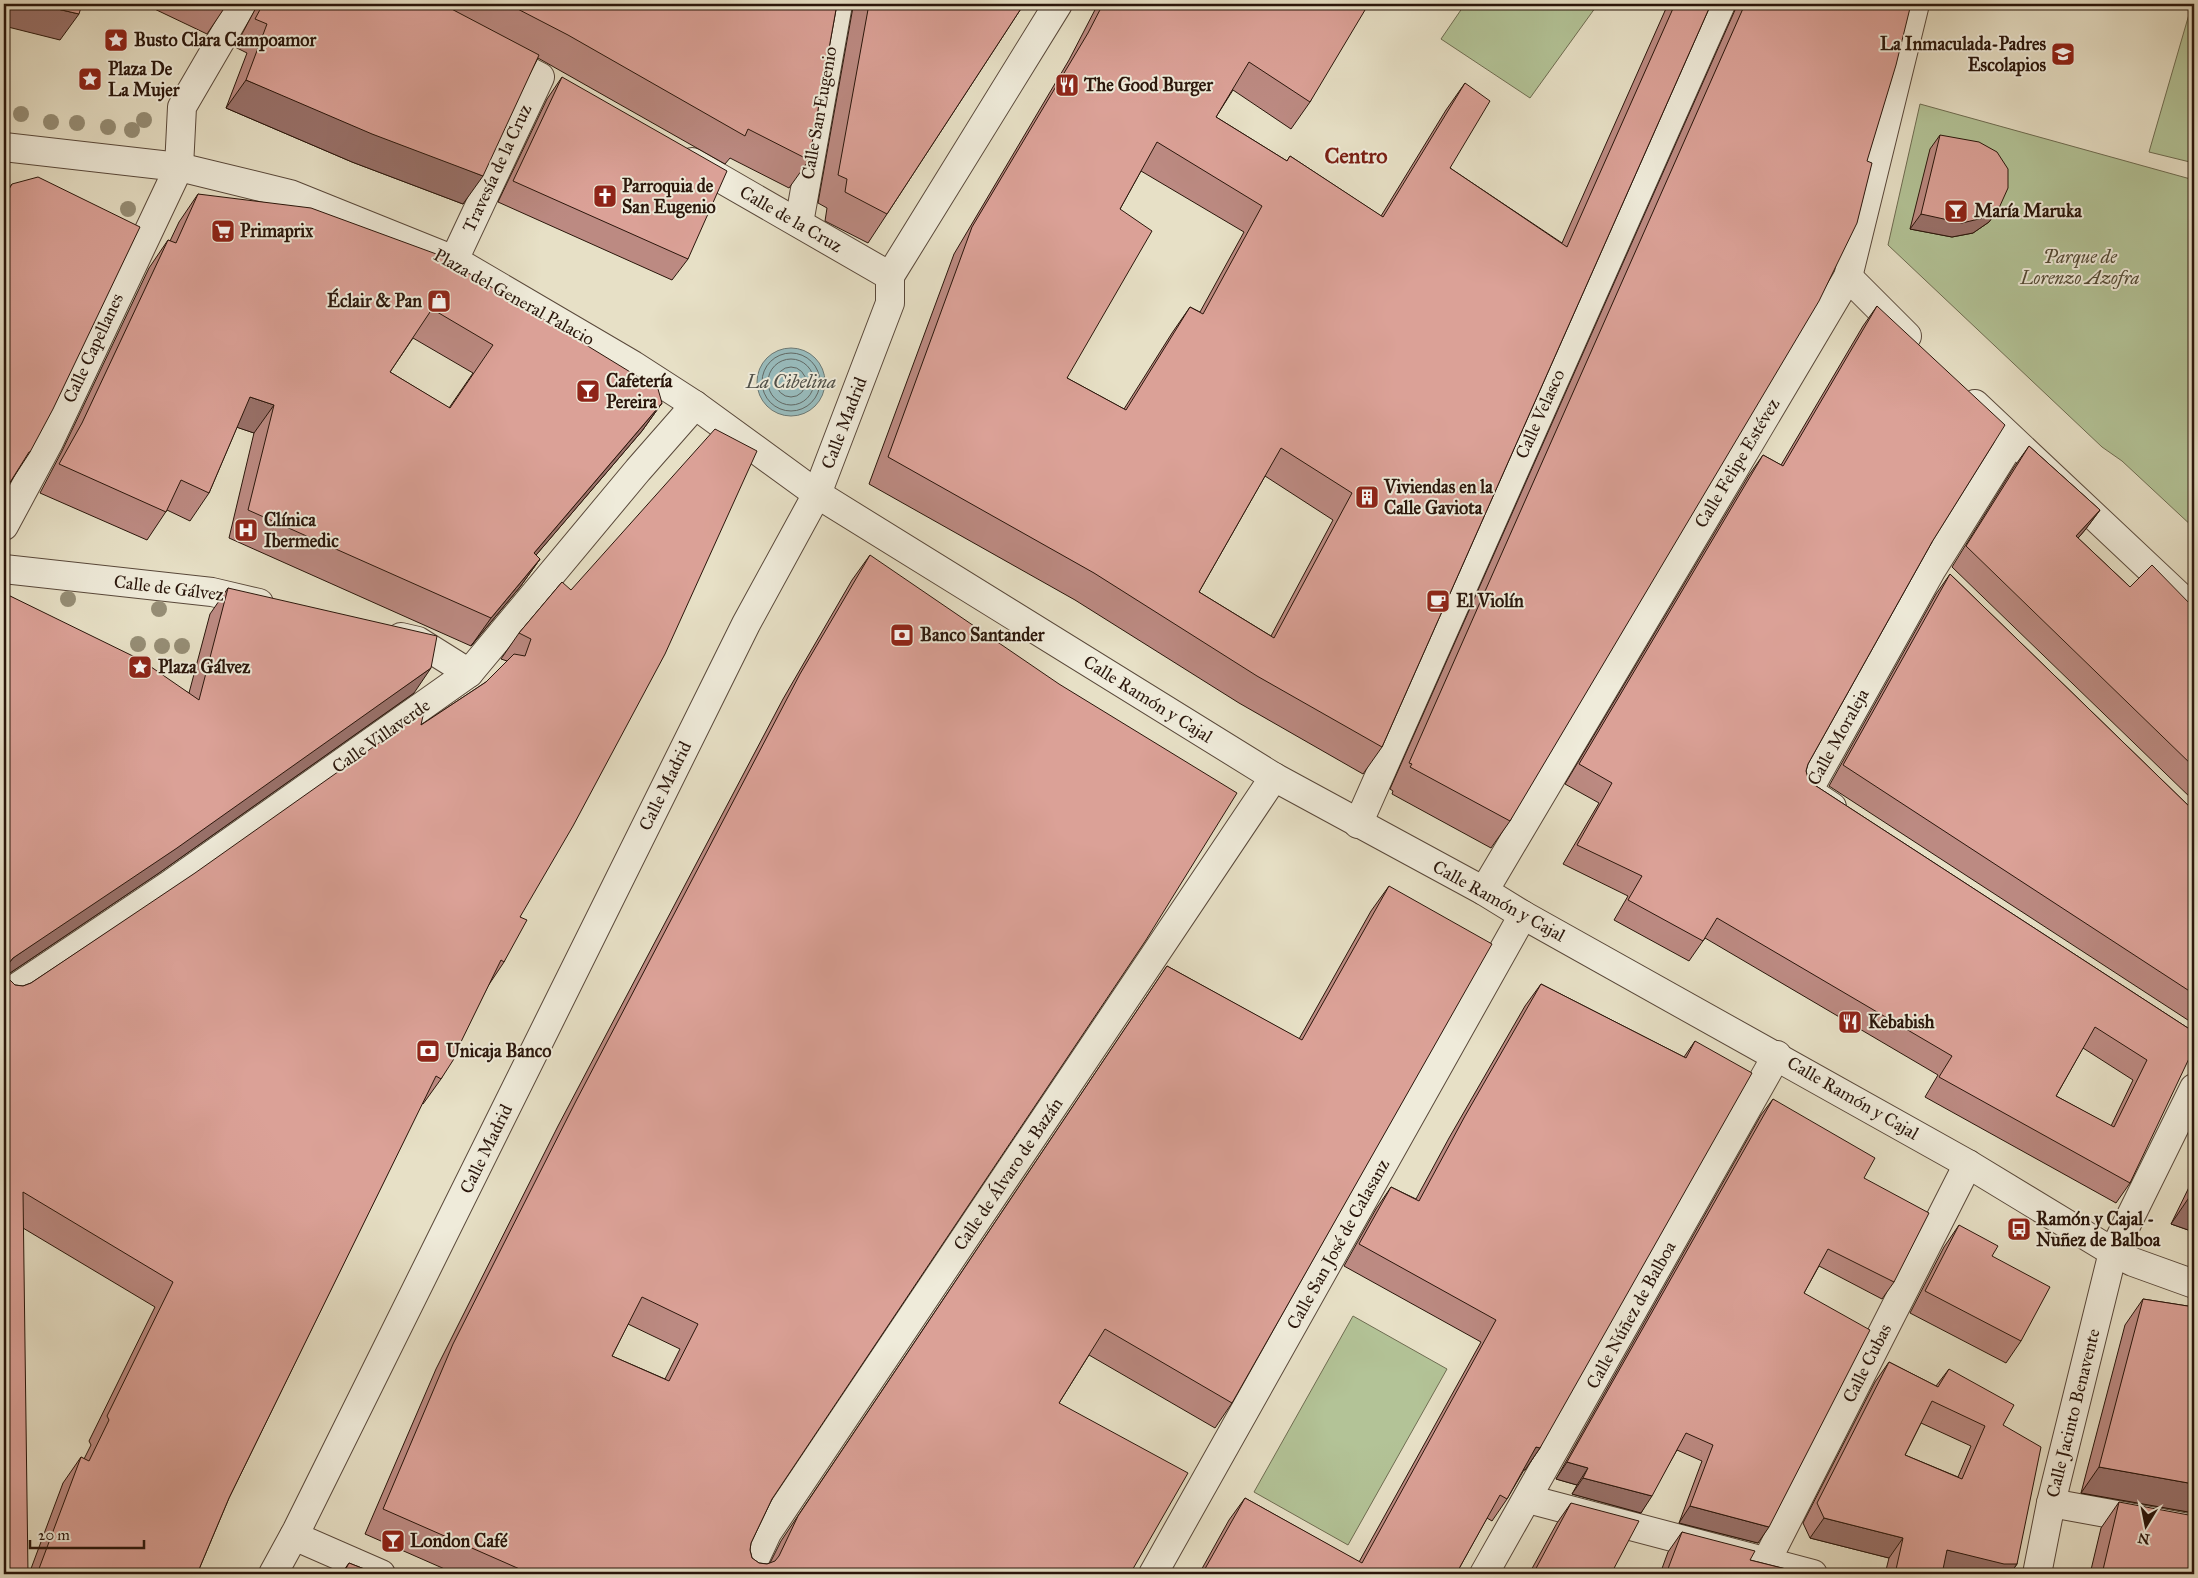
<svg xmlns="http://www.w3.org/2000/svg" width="2198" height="1578" viewBox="0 0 2198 1578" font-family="'IM FELL Great Primer',serif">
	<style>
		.green { fill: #b3c397; stroke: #6e6c51 }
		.water { fill: #98bbbc; stroke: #6c7975 }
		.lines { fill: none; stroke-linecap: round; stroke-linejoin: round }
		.shore { stroke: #616864; stroke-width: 1 }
		.pedestrian-casing { stroke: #59483a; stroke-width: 30 }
		.minor-casing { stroke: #59483a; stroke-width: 30 }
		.pedestrian { stroke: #efebda; stroke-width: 28 }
		.minor { stroke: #efebda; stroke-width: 28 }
		.tree { fill: #968e76 }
		.wall { fill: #bc8a82; stroke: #2a160b; fill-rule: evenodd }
		.shaded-wall { fill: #99716a; stroke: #2a160b }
		.building { fill: #dba197; stroke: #2a160b; fill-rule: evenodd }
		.labels { text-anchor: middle; stroke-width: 4; stroke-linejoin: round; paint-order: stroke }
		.poi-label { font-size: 18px; font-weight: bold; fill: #2a160b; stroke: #efebda; text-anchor: start }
		.street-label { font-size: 18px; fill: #2a160b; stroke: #efebda }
		.park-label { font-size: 18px; font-style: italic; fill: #534a35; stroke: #efebda }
		.water-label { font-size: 19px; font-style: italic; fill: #505049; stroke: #efebda }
		.district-label { font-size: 22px; font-weight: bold; fill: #7a1f14; stroke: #efebda }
	</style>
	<rect width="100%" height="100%" fill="#e7e0c6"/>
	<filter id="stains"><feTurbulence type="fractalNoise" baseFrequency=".004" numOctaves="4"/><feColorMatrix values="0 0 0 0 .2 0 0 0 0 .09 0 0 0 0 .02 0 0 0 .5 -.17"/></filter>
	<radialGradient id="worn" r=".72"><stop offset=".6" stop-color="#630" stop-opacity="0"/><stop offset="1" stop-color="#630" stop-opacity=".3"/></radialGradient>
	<g class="green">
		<path d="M1465,4H1598L1530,98L1441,39Z"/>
		<path d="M2192,4H2194V163L2149,152Z"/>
		<path d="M1920,104L2194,180V528L2122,461L2102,447L1888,245Z"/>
		<path d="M1353,1316L1447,1369L1348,1545L1254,1492Z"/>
	</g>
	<circle class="water" cx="791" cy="382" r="34"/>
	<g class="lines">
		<g class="shore">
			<circle cx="791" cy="382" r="29"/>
			<circle cx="791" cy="382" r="23"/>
			<circle cx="791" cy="382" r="15"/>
		</g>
		<g class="pedestrian-casing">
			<g id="pedestrian">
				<path d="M692,162L890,276"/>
				<path d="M799,223L838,4"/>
				<path d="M1848,277L1907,336"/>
				<path d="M1975,404L2194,610"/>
				<path d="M817,494L890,303V276L1058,4"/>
				<path d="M1358,824L1721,4"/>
			</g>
		</g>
		<g class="minor-casing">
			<g id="minor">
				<path d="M4,147L179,167L290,194L454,260L633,365L695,405L817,494L1274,777L1484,891L1523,915L1968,1164L2113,1252L2133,1262L2194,1284"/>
				<path d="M454,260L540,77L498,55"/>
				<path d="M4,526L48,444L179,167L182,107L242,4"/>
				<path d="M4,569L212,592L259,603"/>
				<path d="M401,637L418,641L469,673"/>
				<path d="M1832,807L1808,791L1932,569L2012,441"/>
				<path d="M1484,891L1848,277L1915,4"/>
				<path d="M4,996L168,886L469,673L638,470L695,405"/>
				<path d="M1528,1499L1813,1574"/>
				<path d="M2051,1503L2194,1529"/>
				<path d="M294,1536L381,1574"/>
				<path d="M1766,1562L1968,1164"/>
				<path d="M273,1574L297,1530L746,624L817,494"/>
				<path d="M748,1574L767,1533L1274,777"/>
				<path d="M1153,1574L1523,915"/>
				<path d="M1484,1574L1777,1055"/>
				<path d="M2037,1574L2051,1503L2113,1252L2194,1088"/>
			</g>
		</g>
		<use href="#pedestrian" class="pedestrian"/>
		<use href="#minor" class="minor"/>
	</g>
	<g class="tree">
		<circle cx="21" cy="114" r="8"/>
		<circle cx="144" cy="120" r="8"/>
		<circle cx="51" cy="122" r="8"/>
		<circle cx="77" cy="123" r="8"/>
		<circle cx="108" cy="127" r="8"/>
		<circle cx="132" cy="130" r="8"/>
		<circle cx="128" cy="209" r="8"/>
		<circle cx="68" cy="599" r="8"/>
		<circle cx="159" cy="609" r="8"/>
		<circle cx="138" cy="644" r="8"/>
		<circle cx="162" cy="646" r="8"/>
		<circle cx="182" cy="646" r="8"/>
	</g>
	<g class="wall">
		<path d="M144,4H227L207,34Z"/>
		<path d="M258,4H837L809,160L789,188L730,158L725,164L538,58L463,204L352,162L226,108L247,53L235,47Z"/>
		<path d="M853,4H1024L887,214L868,243L825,221L827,208L818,203L853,7Z"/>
		<path d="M1098,4H1356L1310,102L1291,129L1233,90L1216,117L1287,161L1290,156L1381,216L1446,110L1465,83L1450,168L1562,243L1668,4H1711L1382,747L1363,774L1239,703L1075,600L869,484L954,254L1069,60ZM1141,171L1244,232L1200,312L1190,307L1172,333L1124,409L1067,378L1120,209ZM1265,476L1333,520L1271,636L1199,592Z"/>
		<path d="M1736,4H1911L1510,821L1491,848L1392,794L1393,791L1390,789L1735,10Z"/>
		<path d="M562,77L688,259L672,280L498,202L547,99Z"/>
		<path d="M1940,135L1999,208L1989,222L1973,233L1952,237L1910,229L1930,149Z"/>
		<path d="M12,184L30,452L4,492V196Z"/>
		<path d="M198,194L662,403L642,431L536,555L540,559L520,587L471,646L229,538L254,433L237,427L209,493L190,521L167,510L147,540L40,493L62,451L149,268L168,240L170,241L179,222ZM413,338L473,373L449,408L390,372Z"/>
		<path d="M1877,306L1932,542L1808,764L1806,771L1808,778L1813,784L2194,1032L2130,1183L2116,1203L1925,1097L1938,1075L1705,938L1689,961L1614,920L1628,896L1563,864L1599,803L1565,784L1749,475L1763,455L1781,465L1863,326ZM2083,1048L2133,1080L2111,1126L2056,1096Z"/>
		<path d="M2029,446L2100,510L2085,530L2078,538L2130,587L2194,608V801L1952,567L2014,467Z"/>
		<path d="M870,555L772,1499L751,1543L750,1550L752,1558L759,1563L767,1564L770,1563L781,1541L1167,966L1299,1039L1371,911L1389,886L1232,1403L1215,1428L1089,1355L1059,1403L1130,1574H456L365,1534L436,1369L558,1126L783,699L852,580ZM628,1324L680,1349L665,1379L612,1356Z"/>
		<path d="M1950,574L2194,811V1024L1829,786L1936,594Z"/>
		<path d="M562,582L520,917L504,962L488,986L441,1079L423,1104L422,1103L229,1498L197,1574H29L63,1483L81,1457L84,1459L91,1445L89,1441L155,1307L23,1228L4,1574V593L189,693L210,614L228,588L414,693L159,873L7,975L9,979L15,985L23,986L31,983L486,682L507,661L501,659L519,633Z"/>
		<path d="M1541,984L1684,1057L1695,1041L1540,1448L1525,1470H1524L1507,1499L1492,1521L1487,1518L1456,1574H1199L1229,1520L1245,1498L1359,1562L1481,1342L1344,1266L1376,1209L1391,1187L1416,1199L1449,1138L1525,1006Z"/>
		<path d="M1773,1099L1864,1178L1894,1282L1882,1299L1819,1266L1804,1293L1758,1543L1679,1523L1702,1461L1677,1450L1641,1513L1572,1494L1577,1485L1556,1479L1761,1115Z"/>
		<path d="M2194,1177V1232L2171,1224Z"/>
		<path d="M1959,1225L2021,1341L2006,1363L1910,1313L1944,1247Z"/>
		<path d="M2143,1299L2194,1307V1513L2081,1493L2125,1325Z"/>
		<path d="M1889,1362L1936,1386L1949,1369L2003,1425L2017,1564L2010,1574H1952L1942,1572V1574H1885L1889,1558L1810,1538L1803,1523L1875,1382ZM1921,1423L1971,1446L1958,1477L1905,1455Z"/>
		<path d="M2119,1502L2194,1574H2090L2101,1528Z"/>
		<path d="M1571,1503L1611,1574H1529L1557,1523Z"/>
		<path d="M1682,1532L1750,1560L1806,1574H1660L1668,1552Z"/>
		<path d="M349,1563L377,1574H341Z"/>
	</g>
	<g class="shaded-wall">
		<path d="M4,4H36L79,14L60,40L4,26Z"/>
		<path d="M246,80L483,176L463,204L352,162L226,108Z"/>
		<path d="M1999,208L1989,222L1973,233L1952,237L1910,229L1921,214Z"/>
		<path d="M250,397L274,405L254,433L230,425Z"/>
		<path d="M662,403L642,431L514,581L534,553Z"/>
		<path d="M2100,510L2085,530L2062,557L2076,536Z"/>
		<path d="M540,559L520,587L471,646L491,618Z"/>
		<path d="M431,668L414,693L159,873L4,977V970L13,958Z"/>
		<path d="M2190,1196L2194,1197V1232L2171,1224Z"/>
		<path d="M1536,1447L1540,1448L1525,1470L1521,1469Z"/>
		<path d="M1567,1462L1588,1468L1577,1485L1556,1479Z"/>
		<path d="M2099,1467L2194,1484V1513L2081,1493Z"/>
		<path d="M1583,1478L1652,1496L1641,1513L1572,1494Z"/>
		<path d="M1690,1506L1769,1527L1758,1543L1679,1523Z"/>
		<path d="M1824,1518L1903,1538L1889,1558L1810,1538Z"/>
		<path d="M1947,1550L2017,1564L2010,1574H1952L1933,1570Z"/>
	</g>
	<g class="building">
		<path d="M36,4H82L79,14Z"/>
		<path d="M218,4H227L225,7Z"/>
		<path d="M263,4H442L539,55L483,176L372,134L246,80L267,24L255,19Z"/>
		<path d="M508,4H837L809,160L748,129L745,136L568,35Z"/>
		<path d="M869,4H1024L887,214L845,192L847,179L838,175Z"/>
		<path d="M1103,4H1356L1365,10L1310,102L1249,62L1216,117L1287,161L1290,156L1383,217L1465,83L1490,101L1450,168L1567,247L1675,4H1711L1382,747L1257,676L1094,573L888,457L972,227L1088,33ZM1157,142L1262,206L1203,314L1190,307L1126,410L1067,378L1152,231L1120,209ZM1281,448L1352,493L1274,638L1199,592Z"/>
		<path d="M1745,4H1911L1896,65L1867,161L1872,163L1857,223L1819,301L1510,821L1410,767L1412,764L1409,763Z"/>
		<path d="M562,77L727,171L688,259L513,181Z"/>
		<path d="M1940,135L1979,142L1997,152L2008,169V188L1999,208L1983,218L1962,223L1921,214Z"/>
		<path d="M38,177L140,227L53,409L30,452H29L4,492V198L12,184Z"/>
		<path d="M198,194L311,208L439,255L658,389L662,403L534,553L540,559L491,618L248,510L274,405L250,397L209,493L181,480L166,512L59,464L82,423L168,240L176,243ZM432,309L493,345L450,408L390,372Z"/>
		<path d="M1877,306L2005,425L1932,542L1808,764L1806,771L1808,778L1813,784L2194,1032V1048L2130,1183L1939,1077L1952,1056L1717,918L1703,941L1628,900L1642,876L1577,845L1612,783L1579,764L1763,455L1783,466ZM2095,1027L2147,1060L2114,1127L2056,1096Z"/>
		<path d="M715,429L757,451L665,654L573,826L520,917L527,920L504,962L501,960L457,1050L459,1051L441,1079L436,1076L229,1498L197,1574H37L81,1457L89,1461L109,1420L107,1416L173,1282L23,1192L28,1574H4V593L141,660L199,700L228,588L437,636L431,668L177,848L13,958L8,964L6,971L9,979L15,985L23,986L31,983L195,873L424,711L421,725L486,682L514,654L525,656L531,639L519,633L562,582L571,590Z"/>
		<path d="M2029,446L2100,510L2076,536L2130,587L2152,565L2194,608V767L1966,546Z"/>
		<path d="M870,555L1059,684L1237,793L1146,940L772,1499L751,1543L750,1550L752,1558L759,1563L767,1564L775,1561L779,1556L798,1516L1167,966L1302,1040L1389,886L1492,944L1232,1403L1105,1329L1059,1403L1188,1473L1130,1574H531L383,1509L453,1344L576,1101L800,674ZM642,1297L698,1324L669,1381L612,1356Z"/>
		<path d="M1950,574L2194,811V994L1843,765Z"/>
		<path d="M1541,984L1686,1058L1695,1041L1752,1073L1540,1448L1536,1447L1507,1499L1500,1495L1456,1574H1202L1245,1498L1362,1563L1496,1320L1359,1244L1391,1187L1419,1201L1465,1116Z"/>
		<path d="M1773,1099L1875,1158L1864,1178L1929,1213L1894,1282L1828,1249L1804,1293L1870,1330L1769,1527L1690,1506L1713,1445L1686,1433L1652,1496L1583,1478L1588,1468L1567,1462Z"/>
		<path d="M2194,1188V1197L2190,1196Z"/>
		<path d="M1959,1225L1998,1246L1992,1256L2050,1287L2021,1341L1925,1291Z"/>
		<path d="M2143,1299L2194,1307V1484L2099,1467Z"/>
		<path d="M1889,1362L1938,1387L1949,1369L2014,1405L2003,1425L2041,1447L2017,1564H2004L1947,1550L1942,1574H1895L1903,1538L1824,1518L1817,1503ZM1932,1401L1985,1426L1962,1479L1905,1455Z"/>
		<path d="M2119,1502L2194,1516V1574H2102Z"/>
		<path d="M1571,1503L1639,1521L1611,1574H1533Z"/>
		<path d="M1682,1532L1755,1551L1750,1560L1806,1574H1666Z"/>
		<path d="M349,1563L377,1574H343Z"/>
	</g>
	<defs>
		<g id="sight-square" transform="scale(1.25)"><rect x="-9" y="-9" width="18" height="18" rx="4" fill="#8f2418" stroke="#efebda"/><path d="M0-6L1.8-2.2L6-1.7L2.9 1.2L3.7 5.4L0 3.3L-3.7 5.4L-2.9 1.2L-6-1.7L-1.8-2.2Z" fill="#fff"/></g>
		<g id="school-square" transform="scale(1.25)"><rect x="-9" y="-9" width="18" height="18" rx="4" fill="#8f2418" stroke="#efebda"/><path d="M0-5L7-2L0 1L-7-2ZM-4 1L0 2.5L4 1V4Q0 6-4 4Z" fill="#fff"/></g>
		<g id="restaurant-square" transform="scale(1.25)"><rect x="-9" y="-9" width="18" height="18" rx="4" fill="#8f2418" stroke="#efebda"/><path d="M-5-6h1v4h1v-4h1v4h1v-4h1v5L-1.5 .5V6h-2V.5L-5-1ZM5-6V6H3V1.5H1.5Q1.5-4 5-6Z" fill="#fff"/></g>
		<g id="church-square" transform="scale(1.25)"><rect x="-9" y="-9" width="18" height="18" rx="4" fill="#8f2418" stroke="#efebda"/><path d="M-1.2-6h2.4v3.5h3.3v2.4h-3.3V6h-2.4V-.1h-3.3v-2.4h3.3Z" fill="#fff"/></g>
		<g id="bar-square" transform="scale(1.25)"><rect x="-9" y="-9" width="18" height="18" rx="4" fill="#8f2418" stroke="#efebda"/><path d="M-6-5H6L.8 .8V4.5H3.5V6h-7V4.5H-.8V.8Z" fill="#fff"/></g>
		<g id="supermarket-square" transform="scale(1.25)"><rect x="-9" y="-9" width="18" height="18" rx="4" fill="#8f2418" stroke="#efebda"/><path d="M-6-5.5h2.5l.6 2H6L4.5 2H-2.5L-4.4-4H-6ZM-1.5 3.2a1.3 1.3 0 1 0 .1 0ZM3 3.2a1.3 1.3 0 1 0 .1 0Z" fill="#fff"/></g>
		<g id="shop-square" transform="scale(1.25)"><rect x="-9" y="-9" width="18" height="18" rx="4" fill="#8f2418" stroke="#efebda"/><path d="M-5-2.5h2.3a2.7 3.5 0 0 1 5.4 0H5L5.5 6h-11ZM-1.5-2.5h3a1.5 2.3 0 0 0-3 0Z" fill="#fff"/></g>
		<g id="building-square" transform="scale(1.25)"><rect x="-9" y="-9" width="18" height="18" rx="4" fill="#8f2418" stroke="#efebda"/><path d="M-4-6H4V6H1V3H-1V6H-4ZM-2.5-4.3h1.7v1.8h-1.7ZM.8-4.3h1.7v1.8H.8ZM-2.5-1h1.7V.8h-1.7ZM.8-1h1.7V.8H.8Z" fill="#fff"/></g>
		<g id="hospital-square" transform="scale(1.25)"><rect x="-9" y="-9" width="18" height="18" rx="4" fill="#8f2418" stroke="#efebda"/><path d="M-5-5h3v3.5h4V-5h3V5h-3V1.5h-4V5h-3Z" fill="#fff"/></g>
		<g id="cafe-square" transform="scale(1.25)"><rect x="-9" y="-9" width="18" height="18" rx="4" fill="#8f2418" stroke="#efebda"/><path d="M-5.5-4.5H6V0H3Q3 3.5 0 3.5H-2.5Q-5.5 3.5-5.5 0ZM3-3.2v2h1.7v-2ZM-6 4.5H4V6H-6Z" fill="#fff"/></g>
		<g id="bank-square" transform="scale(1.25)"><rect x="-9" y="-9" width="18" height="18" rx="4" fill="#8f2418" stroke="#efebda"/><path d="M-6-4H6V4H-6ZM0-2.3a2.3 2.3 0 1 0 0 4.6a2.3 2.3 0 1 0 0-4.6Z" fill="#fff"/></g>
		<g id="bus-square" transform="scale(1.25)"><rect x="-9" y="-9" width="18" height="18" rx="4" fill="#8f2418" stroke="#efebda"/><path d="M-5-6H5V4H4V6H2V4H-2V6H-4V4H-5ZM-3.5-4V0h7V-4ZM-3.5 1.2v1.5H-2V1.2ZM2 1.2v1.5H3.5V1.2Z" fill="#fff"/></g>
	</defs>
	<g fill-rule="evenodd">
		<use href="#sight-square" x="116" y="40"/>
		<use href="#school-square" x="2063" y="54"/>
		<use href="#sight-square" x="90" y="79"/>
		<use href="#restaurant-square" x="1067" y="85"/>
		<use href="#church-square" x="605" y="196"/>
		<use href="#bar-square" x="1956" y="211"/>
		<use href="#supermarket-square" x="223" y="231"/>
		<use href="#shop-square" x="439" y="301"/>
		<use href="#bar-square" x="588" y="391"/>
		<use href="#building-square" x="1367" y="497"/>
		<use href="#hospital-square" x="246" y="530"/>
		<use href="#cafe-square" x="1438" y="601"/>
		<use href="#bank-square" x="902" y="635"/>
		<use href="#sight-square" x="140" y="667"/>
		<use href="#restaurant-square" x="1850" y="1022"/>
		<use href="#bank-square" x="428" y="1051"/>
		<use href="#bus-square" x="2019" y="1229"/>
		<use href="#bar-square" x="393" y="1541"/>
	</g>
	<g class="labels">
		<g class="poi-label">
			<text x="134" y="46">Busto Clara Campoamor</text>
			<text x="2046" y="50" text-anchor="end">La Inmaculada-Padres<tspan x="2046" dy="21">Escolapios</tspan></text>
			<text x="108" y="75">Plaza De<tspan x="108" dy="21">La Mujer</tspan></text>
			<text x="1084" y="91">The Good Burger</text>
			<text x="622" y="192">Parroquia de<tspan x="622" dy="21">San Eugenio</tspan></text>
			<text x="1974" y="217">María Maruka</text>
			<text x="240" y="237">Primaprix</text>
			<text x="422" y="307" text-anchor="end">Éclair &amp; Pan</text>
			<text x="606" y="387">Cafetería<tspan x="606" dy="21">Pereira</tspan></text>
			<text x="1384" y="493">Viviendas en la<tspan x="1384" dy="21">Calle Gaviota</tspan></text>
			<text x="264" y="526">Clínica<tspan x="264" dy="21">Ibermedic</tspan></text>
			<text x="1456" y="607">El Violín</text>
			<text x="920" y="641">Banco Santander</text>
			<text x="158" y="673">Plaza Gálvez</text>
			<text x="1868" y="1028">Kebabish</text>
			<text x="446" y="1057">Unicaja Banco</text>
			<text x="2036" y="1225">Ramón y Cajal -<tspan x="2036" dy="21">Nuñez de Balboa</tspan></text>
			<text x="410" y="1547">London Café</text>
		</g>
		<g class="street-label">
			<text transform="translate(819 113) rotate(-80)" y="6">Calle San Eugenio</text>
			<text transform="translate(497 168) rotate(-65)" y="6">Travesía de la Cruz</text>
			<text transform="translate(791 219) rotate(30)" y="6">Calle de la Cruz</text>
			<text transform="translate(514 297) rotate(29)" y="6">Plaza del General Palacio</text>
			<text transform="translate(93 348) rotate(-65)" y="6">Calle Capellanes</text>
			<text transform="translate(1540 414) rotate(-66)" y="6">Calle Velasco</text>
			<text transform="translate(844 423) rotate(-69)" y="6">Calle Madrid</text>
			<text transform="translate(1737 463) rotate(-59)" y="6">Calle Felipe Estévez</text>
			<text transform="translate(169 588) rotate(7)" y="6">Calle de Gálvez</text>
			<text transform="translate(1148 699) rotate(32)" y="6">Calle Ramón y Cajal</text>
			<text transform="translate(381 736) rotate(-35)" y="6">Calle Villaverde</text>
			<text transform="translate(1838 737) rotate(-61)" y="6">Calle Moraleja</text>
			<text transform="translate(665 786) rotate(-64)" y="6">Calle Madrid</text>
			<text transform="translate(1499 901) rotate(29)" y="6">Calle Ramón y Cajal</text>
			<text transform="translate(1853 1098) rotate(30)" y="6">Calle Ramón y Cajal</text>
			<text transform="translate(486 1149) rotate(-64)" y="6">Calle Madrid</text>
			<text transform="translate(1008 1174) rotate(-56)" y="6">Calle de Álvaro de Bazán</text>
			<text transform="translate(1338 1244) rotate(-61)" y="6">Calle San José de Calasanz</text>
			<text transform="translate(1631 1315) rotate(-61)" y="6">Calle Núñez de Balboa</text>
			<text transform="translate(1867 1363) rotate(-63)" y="6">Calle Cubas</text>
			<text transform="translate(2073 1413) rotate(-76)" y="6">Calle Jacinto Benavente</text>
		</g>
		<g class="park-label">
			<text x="2080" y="263">Parque de<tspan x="2080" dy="21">Lorenzo Azofra</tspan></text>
		</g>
		<g class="water-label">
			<text x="791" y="388">La Cibelina</text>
		</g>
		<g class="district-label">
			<text x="1356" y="163">Centro</text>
		</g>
	</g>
	<rect width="2198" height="1578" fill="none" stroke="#e7e0c6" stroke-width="20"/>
	<rect x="5" y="5" width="2188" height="1568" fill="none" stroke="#2a160b" stroke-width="2.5"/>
	<rect x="10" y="10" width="2178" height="1558" fill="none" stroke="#2a160b"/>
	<g transform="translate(2146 1526) rotate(190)" stroke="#efebda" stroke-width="4" paint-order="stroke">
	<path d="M0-4L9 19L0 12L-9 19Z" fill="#2a160b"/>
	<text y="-8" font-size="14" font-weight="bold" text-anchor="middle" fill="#2a160b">N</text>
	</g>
	<path d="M30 1540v8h114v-8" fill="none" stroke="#2a160b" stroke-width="2.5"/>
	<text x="38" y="1540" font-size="15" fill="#2a160b" stroke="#efebda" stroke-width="4" paint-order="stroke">20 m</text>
	<rect width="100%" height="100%" filter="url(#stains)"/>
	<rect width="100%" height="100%" fill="url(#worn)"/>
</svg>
